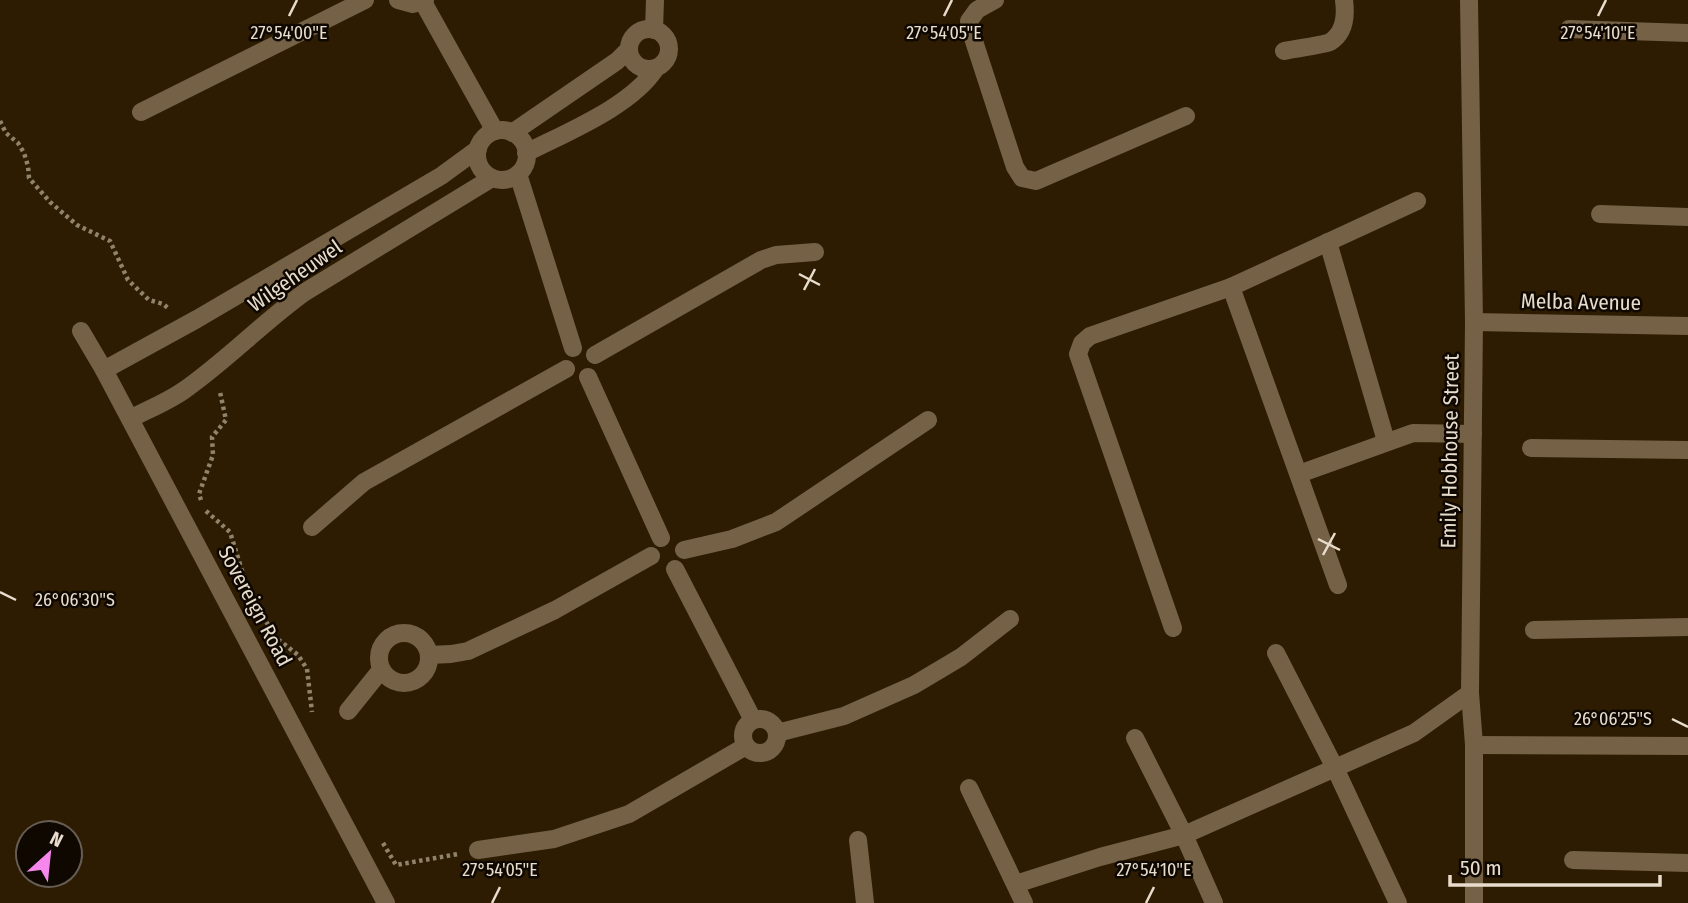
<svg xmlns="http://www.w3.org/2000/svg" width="1688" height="903" viewBox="0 0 1688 903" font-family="'Fira Sans Condensed',sans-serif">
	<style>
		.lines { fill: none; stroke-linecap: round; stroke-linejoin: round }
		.path { stroke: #90836d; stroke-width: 4.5; stroke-dasharray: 3.5 3.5; stroke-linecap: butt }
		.minor { stroke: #756145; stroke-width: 18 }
		.ticks { fill: none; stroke: #e8ddcd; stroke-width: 2.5 }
		.labels { text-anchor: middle; stroke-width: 5; stroke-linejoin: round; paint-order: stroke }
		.street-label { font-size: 21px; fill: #e8ddcd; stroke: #0f0801 }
		.ticks-label { font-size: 18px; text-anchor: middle; fill: #e8ddcd; stroke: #0f0801; stroke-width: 5; stroke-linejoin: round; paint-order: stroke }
	</style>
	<rect width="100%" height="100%" fill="#2d1c01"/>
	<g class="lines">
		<g class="path">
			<path d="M0,121L6,133L18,143L24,153L28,166L29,178L50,202L77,225L110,241L128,280L149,300L163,304L169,309"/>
			<path d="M201,500L199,494L213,455L212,437L226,420L220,392"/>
			<path d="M206,511L230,532L247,587"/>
			<path d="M256,604L275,637L298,655L307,669L312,712"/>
			<path d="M383,843L396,865L458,854"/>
		</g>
		<g class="minor">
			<path d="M398,0L413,4L425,0"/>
			<path d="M995,0L977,10L969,21L972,35L1015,167L1022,178L1036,181L1186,116"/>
			<path d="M1469,0L1474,322L1470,693L1474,745V903"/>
			<path d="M423,2L495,131"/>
			<path d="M1569,29L1688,33"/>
			<circle cx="649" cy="49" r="20"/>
			<path d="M654,30L655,0"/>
			<path d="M1284,51C1293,49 1324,45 1330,42C1345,33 1346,15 1344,0"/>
			<path d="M141,112L365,0"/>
			<circle cx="502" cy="155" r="25"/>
			<path d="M512,133L617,61L629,49"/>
			<path d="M526,153C567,132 632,106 656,68"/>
			<path d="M518,174L573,348"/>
			<path d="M1600,214L1688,217"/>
			<path d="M1328,242L1386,441"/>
			<path d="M1231,287L1338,585"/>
			<path d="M1474,322L1688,326"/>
			<path d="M81,331L104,370L386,903"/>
			<path d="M595,355L761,260L776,255L815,252"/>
			<path d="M104,370L197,319L441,176L478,149"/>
			<path d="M588,377L661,538"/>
			<path d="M130,419C147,410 167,402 183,391C226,361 262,323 305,292L492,178"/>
			<path d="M1531,448L1688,450"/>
			<path d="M1299,474L1413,433L1473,434"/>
			<path d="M312,527L364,482L566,369"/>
			<path d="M684,550L732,539L776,522L928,420"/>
			<path d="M675,569L753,720"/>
			<path d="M1173,628L1078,354L1082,343L1090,336L1231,287L1417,201"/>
			<path d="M1534,630L1688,627"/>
			<circle cx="404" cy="658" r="25"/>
			<path d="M1276,653L1335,768L1398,903"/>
			<path d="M429,655L451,654L468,651L555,610L651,556"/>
			<path d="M348,711L381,670"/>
			<circle cx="760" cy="736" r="17"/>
			<path d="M777,733L844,716L914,685L961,657L1010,619"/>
			<path d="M1135,738L1184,835L1214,903"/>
			<path d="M1474,745L1688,746"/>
			<path d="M969,788L1024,903"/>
			<path d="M858,840L865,903"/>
			<path d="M478,850L554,839L629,814L746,746"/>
			<path d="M1573,860L1688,863"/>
			<path d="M1016,884L1100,857L1184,835L1414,733L1470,693"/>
		</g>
	</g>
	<path class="ticks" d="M289,16L297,0M944,16L952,0M1598,16L1606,0M799,274L820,285M804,290L815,269M1318,539L1340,550M1323,555L1335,533M0,592L16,600M1672,719L1688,727M492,903L500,887M1146,903L1154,887"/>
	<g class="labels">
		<g class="street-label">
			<text transform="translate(295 276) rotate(-35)" y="7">Wilgeheuwel</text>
			<text transform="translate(1581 302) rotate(1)" y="7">Melba Avenue</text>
			<text transform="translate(1450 451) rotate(-89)" y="7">Emily Hobhouse Street</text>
			<text transform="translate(255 606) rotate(62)" y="7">Sovereign Road</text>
		</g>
	</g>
	<g class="ticks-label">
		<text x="289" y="39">27°54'00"E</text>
		<text x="944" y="39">27°54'05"E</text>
		<text x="1598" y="39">27°54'10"E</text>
		<text x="75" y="606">26°06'30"S</text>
		<text x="1613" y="725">26°06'25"S</text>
		<text x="500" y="876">27°54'05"E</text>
		<text x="1154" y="876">27°54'10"E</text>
	</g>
	<g transform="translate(49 854) rotate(27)"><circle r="33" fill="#0f0801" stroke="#665d53" stroke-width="2"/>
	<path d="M0-5L12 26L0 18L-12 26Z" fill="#f688ed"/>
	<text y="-10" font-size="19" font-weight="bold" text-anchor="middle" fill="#e8ddcd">N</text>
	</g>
	<path d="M1450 875v10h210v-10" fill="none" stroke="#e8ddcd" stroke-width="3.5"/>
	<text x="1460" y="875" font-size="21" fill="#e8ddcd" stroke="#0f0801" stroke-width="5" paint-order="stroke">50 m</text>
</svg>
